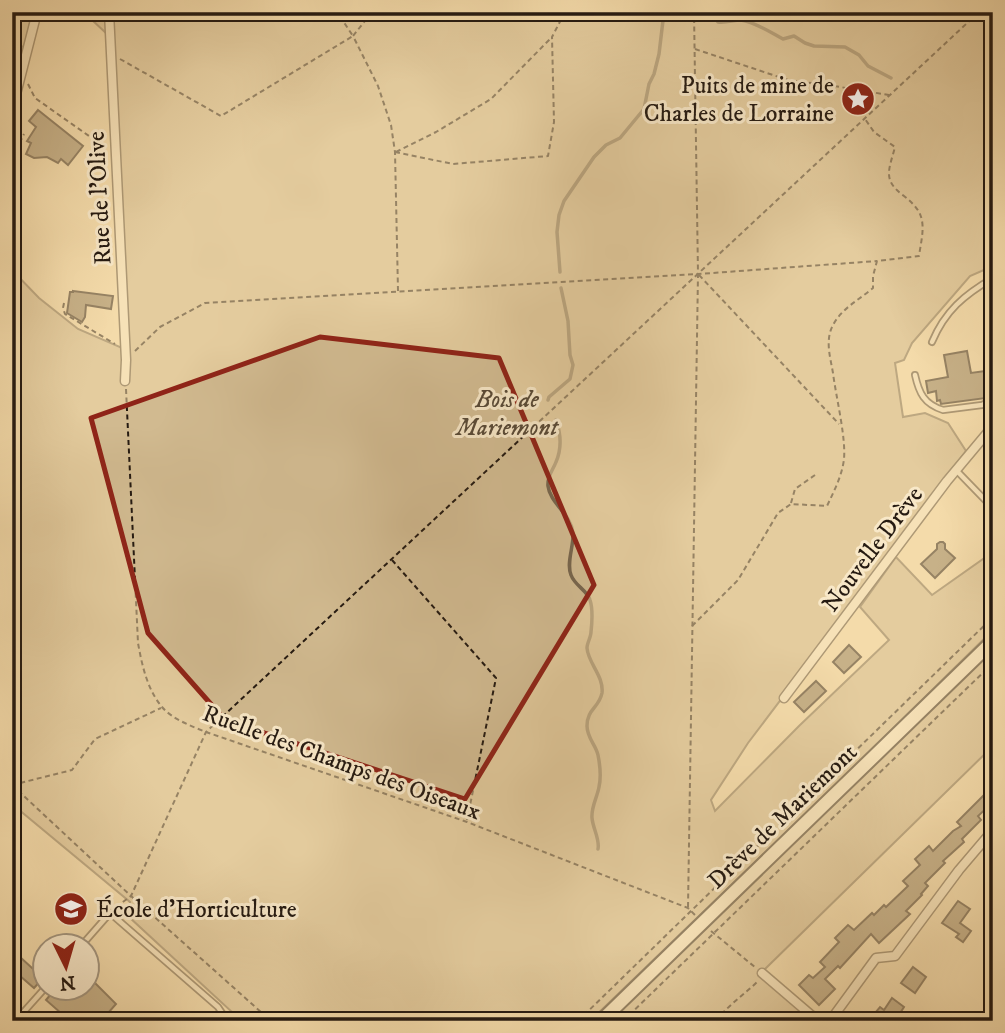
<svg xmlns="http://www.w3.org/2000/svg" width="1005" height="1033" viewBox="0 0 1005 1033" font-family="'IM FELL DW Pica',serif">
	<style>
		.green { fill: #d1ba90; stroke: #7b6a50; stroke-width: 2 }
		.lines { fill: none; stroke-linecap: round; stroke-linejoin: round }
		.stream { stroke: #77664e; stroke-width: 3.5 }
		.building { fill: #917e61; stroke: #251a11; stroke-width: 2 }
		.lane-casing { stroke: #594a37; stroke-width: 8 }
		.street-casing { stroke: #594a37; stroke-width: 11 }
		.secondary-casing { stroke: #251a11; stroke-width: 16 }
		.path { stroke: #251a11; stroke-width: 2; stroke-dasharray: 5 3.5; stroke-linecap: butt }
		.lane { stroke: #f8e8c8; stroke-width: 4.5 }
		.street { stroke: #f8e8c8; stroke-width: 8 }
		.secondary { stroke: #f8e8c8; stroke-width: 12 }
		.marked { fill: none; stroke: #8f2418; stroke-width: 5; stroke-linejoin: round }
		.labels { text-anchor: middle; stroke-width: 6; stroke-linejoin: round; paint-order: stroke }
		.poi-label { font-size: 24px; fill: #251a11; stroke: #f8e8c8; text-anchor: end }
		.street-label { font-size: 24px; fill: #251a11; stroke: #f8e8c8 }
		.park-label { font-size: 24px; font-style: italic; fill: #594a37; stroke: #f8e8c8 }
	</style>
	<rect width="100%" height="100%" fill="#f4dbaa"/>
	<filter id="stains"><feTurbulence type="fractalNoise" baseFrequency=".00286" numOctaves="4"/><feColorMatrix values="0 0 0 0 .2 0 0 0 0 .09 0 0 0 0 .02 0 0 0 .5 -.17"/></filter>
	<radialGradient id="worn" r=".72"><stop offset=".6" stop-color="#630" stop-opacity="0"/><stop offset="1" stop-color="#630" stop-opacity=".3"/></radialGradient>
	<g class="green">
		<path d="M12,12H34L24,47L12,44Z"/>
		<path d="M91,12H993V266L970,276L912,343L904,360L895,363L903,417L925,413L948,423L966,451L914,518L838,624L748,743L711,800L715,811L799,726L889,640L860,607L896,557L932,595L993,552V630L862,759L590,1021H236L232,1012L128,916L130,902L12,804V270L39,298L78,329L122,348L107,34L91,19Z"/>
		<path d="M993,641V746L762,972L818,1021H601Z"/>
	</g>
	<g class="lines">
		<g class="stream">
			<path d="M701,12L714,16L718,22C727,23 733,20 741,20C755,22 770,32 783,39L794,36L805,43L814,46L845,47L859,55L868,66L891,78"/>
			<path d="M560,272L557,232L559,215L564,201L594,157L606,145L620,138L644,109L649,84L654,74L659,54L664,12"/>
			<path d="M548,400L549,397L570,379L573,365L570,355L568,321L561,288"/>
			<path d="M556,420C561,434 562,448 556,462C553,470 547,476 548,486C550,503 571,514 573,533C574,546 566,563 571,575C575,586 587,590 590,600C593,609 592,623 591,632C591,637 587,643 587,648C588,663 604,676 602,693C599,708 587,709 587,726C587,738 596,745 598,755C600,765 601,778 599,787C597,798 591,807 592,818C593,829 600,839 598,849"/>
		</g>
	</g>
	<g class="building">
		<path d="M38,110L83,146L68,165L61,159L58,163L47,157L34,158L26,154L31,143L27,141L36,127L29,121Z"/>
		<path d="M73,291L113,296L111,309L86,305L85,317L82,322L67,313L70,292H73Z"/>
		<path d="M967,351L971,373L993,370V382L988,383L989,393H985L986,398L941,404L940,400L937,401L936,391L928,393L926,381L948,377L944,355Z"/>
		<path d="M940,542H943L945,544V549L955,558L935,578L921,564L937,549V544Z"/>
		<path d="M849,645L861,657L844,673L833,662Z"/>
		<path d="M816,681L826,691L804,712L794,702Z"/>
		<path d="M993,786V802L978,816L981,820L962,839L964,842L943,861L945,863L925,883L928,886L921,894L922,895L906,911L910,914L879,943L871,934L840,968L838,966L825,979L835,989L819,1005L799,985L809,975L813,978L825,967L820,962L839,942L835,938L848,925L854,930L872,913L874,915L884,905L886,907L908,886L903,881L920,865L915,859L929,846L933,851L953,831L961,826L957,822Z"/>
		<path d="M958,901L970,909L960,923L971,931L963,942L956,937L959,934L942,923Z"/>
		<path d="M20,957L43,978L34,988L12,969V966Z"/>
		<path d="M913,967L926,977L915,993L901,983Z"/>
		<path d="M88,976L116,1004L101,1021H70L46,1000L56,988H88Z"/>
		<path d="M892,998L904,1007L895,1021H885L875,1013L880,1007L884,1010Z"/>
	</g>
	<g class="lines">
		<g class="lane-casing">
			<g id="lane">
				<path d="M932,342C945,311 964,295 993,278"/>
				<path d="M915,375C919,393 924,404 943,410L982,405L993,400"/>
				<path d="M956,470L987,502"/>
				<path d="M81,946L110,913L218,1007L222,1013L224,1021"/>
				<path d="M21,1021L20,1016L46,987"/>
			</g>
		</g>
		<g class="street-casing">
			<g id="street">
				<path d="M109,12L126,360L125,381"/>
				<path d="M12,110L37,12"/>
				<path d="M784,698L947,481L993,426"/>
				<path d="M762,973L818,1021"/>
				<path d="M830,1021L876,958L895,956L959,870L993,830"/>
			</g>
		</g>
		<g class="secondary-casing">
			<path id="secondary" d="M601,1021L993,641"/>
		</g>
		<g class="path">
			<path d="M372,12L353,36L378,86L391,125L395,152L398,291"/>
			<path d="M695,49L788,80L834,86L889,95"/>
			<path d="M120,59L221,116L353,36L337,12"/>
			<path d="M28,84L35,98L106,148"/>
			<path d="M395,152L453,164L548,156L554,122L552,37L565,12"/>
			<path d="M396,152L436,132L491,99L551,38"/>
			<path d="M12,158L24,134"/>
			<path d="M699,275L839,424"/>
			<path d="M64,303L63,308L65,314L115,344"/>
			<path d="M135,351L160,327L205,303L698,274L877,261"/>
			<path d="M126,389L138,643C142,665 147,689 162,707C172,719 191,726 206,732L467,822L688,908L695,915"/>
			<path d="M791,503L795,489L815,475"/>
			<path d="M392,560L496,678L467,820"/>
			<path d="M692,626L738,580L778,513L791,504L827,506C834,491 842,476 844,459C846,437 836,397 833,373C830,356 825,340 833,325C842,308 859,300 873,288V276L877,261L919,256C921,241 926,225 919,212C915,205 910,201 904,196C882,180 889,170 895,147L874,132L865,119"/>
			<path d="M12,785L131,896L271,1021"/>
			<path d="M12,785L72,770L95,739L161,708"/>
			<path d="M116,907L131,896L206,732L979,12"/>
			<path d="M688,907L698,274L694,12"/>
			<path d="M711,931L756,968"/>
			<path d="M578,1021L993,617"/>
			<path d="M623,1021L993,663"/>
			<path d="M716,1021C727,1006 744,995 758,981"/>
		</g>
		<use href="#lane" class="lane"/>
		<use href="#street" class="street"/>
		<use href="#secondary" class="secondary"/>
	</g>
	<path d="M0 0H1005V1033H0ZM320,337L499,358L594,585L465,799L225,720L148,633L91,418Z" fill="#f4dbaa" fill-opacity=".55" fill-rule="evenodd"/>
	<path class="marked" d="M320,337L499,358L594,585L465,799L225,720L148,633L91,418Z"/>
	<defs>
		<g id="sight-disc" transform="scale(1.75)"><circle r="9.5" fill="#8f2418" stroke="#f8e8c8"/><path d="M0-6L1.8-2.2L6-1.7L2.9 1.2L3.7 5.4L0 3.3L-3.7 5.4L-2.9 1.2L-6-1.7L-1.8-2.2Z" fill="#fff"/></g>
		<g id="university-disc" transform="scale(1.75)"><circle r="9.5" fill="#8f2418" stroke="#f8e8c8"/><path d="M0-5L7-2L0 1L-7-2ZM-4 1L0 2.5L4 1V4Q0 6-4 4Z" fill="#fff"/></g>
	</defs>
	<g fill-rule="evenodd">
		<use href="#sight-disc" x="858" y="99"/>
		<use href="#university-disc" x="71" y="909"/>
	</g>
	<g class="labels">
		<g class="poi-label">
			<text x="834" y="93">Puits de mine de<tspan x="834" dy="28">Charles de Lorraine</tspan></text>
			<text x="96" y="917" text-anchor="start">École d'Horticulture</text>
		</g>
		<g class="street-label">
			<text transform="translate(99 198) rotate(-93)" y="8">Rue de l'Olive</text>
			<text transform="translate(872 549) rotate(-53)" y="8">Nouvelle Drève</text>
			<text transform="translate(342 762) rotate(20)" y="8">Ruelle des Champs des Oiseaux</text>
			<text transform="translate(782 816) rotate(-44)" y="8">Drève de Mariemont</text>
		</g>
		<g class="park-label">
			<text x="507" y="407">Bois de<tspan x="507" dy="28">Mariemont</tspan></text>
		</g>
	</g>
	<rect width="1005" height="1033" fill="none" stroke="#f4dbaa" stroke-width="42"/>
	<rect x="14" y="14" width="977" height="1005" fill="none" stroke="#251a11" stroke-width="3.5"/>
	<rect x="21" y="21" width="963" height="991" fill="none" stroke="#251a11" stroke-width="2"/>
	<g transform="translate(66 967) rotate(175)"><circle r="33" fill="#f8e8c8" stroke="#a4967f" stroke-width="2"/>
	<path d="M0-5L12 26L0 18L-12 26Z" fill="#8f2418"/>
	<text y="-10" font-size="19" font-weight="bold" text-anchor="middle" fill="#251a11">N</text>
	</g>
	<rect width="100%" height="100%" filter="url(#stains)"/>
	<rect width="100%" height="100%" fill="url(#worn)"/>
</svg>
